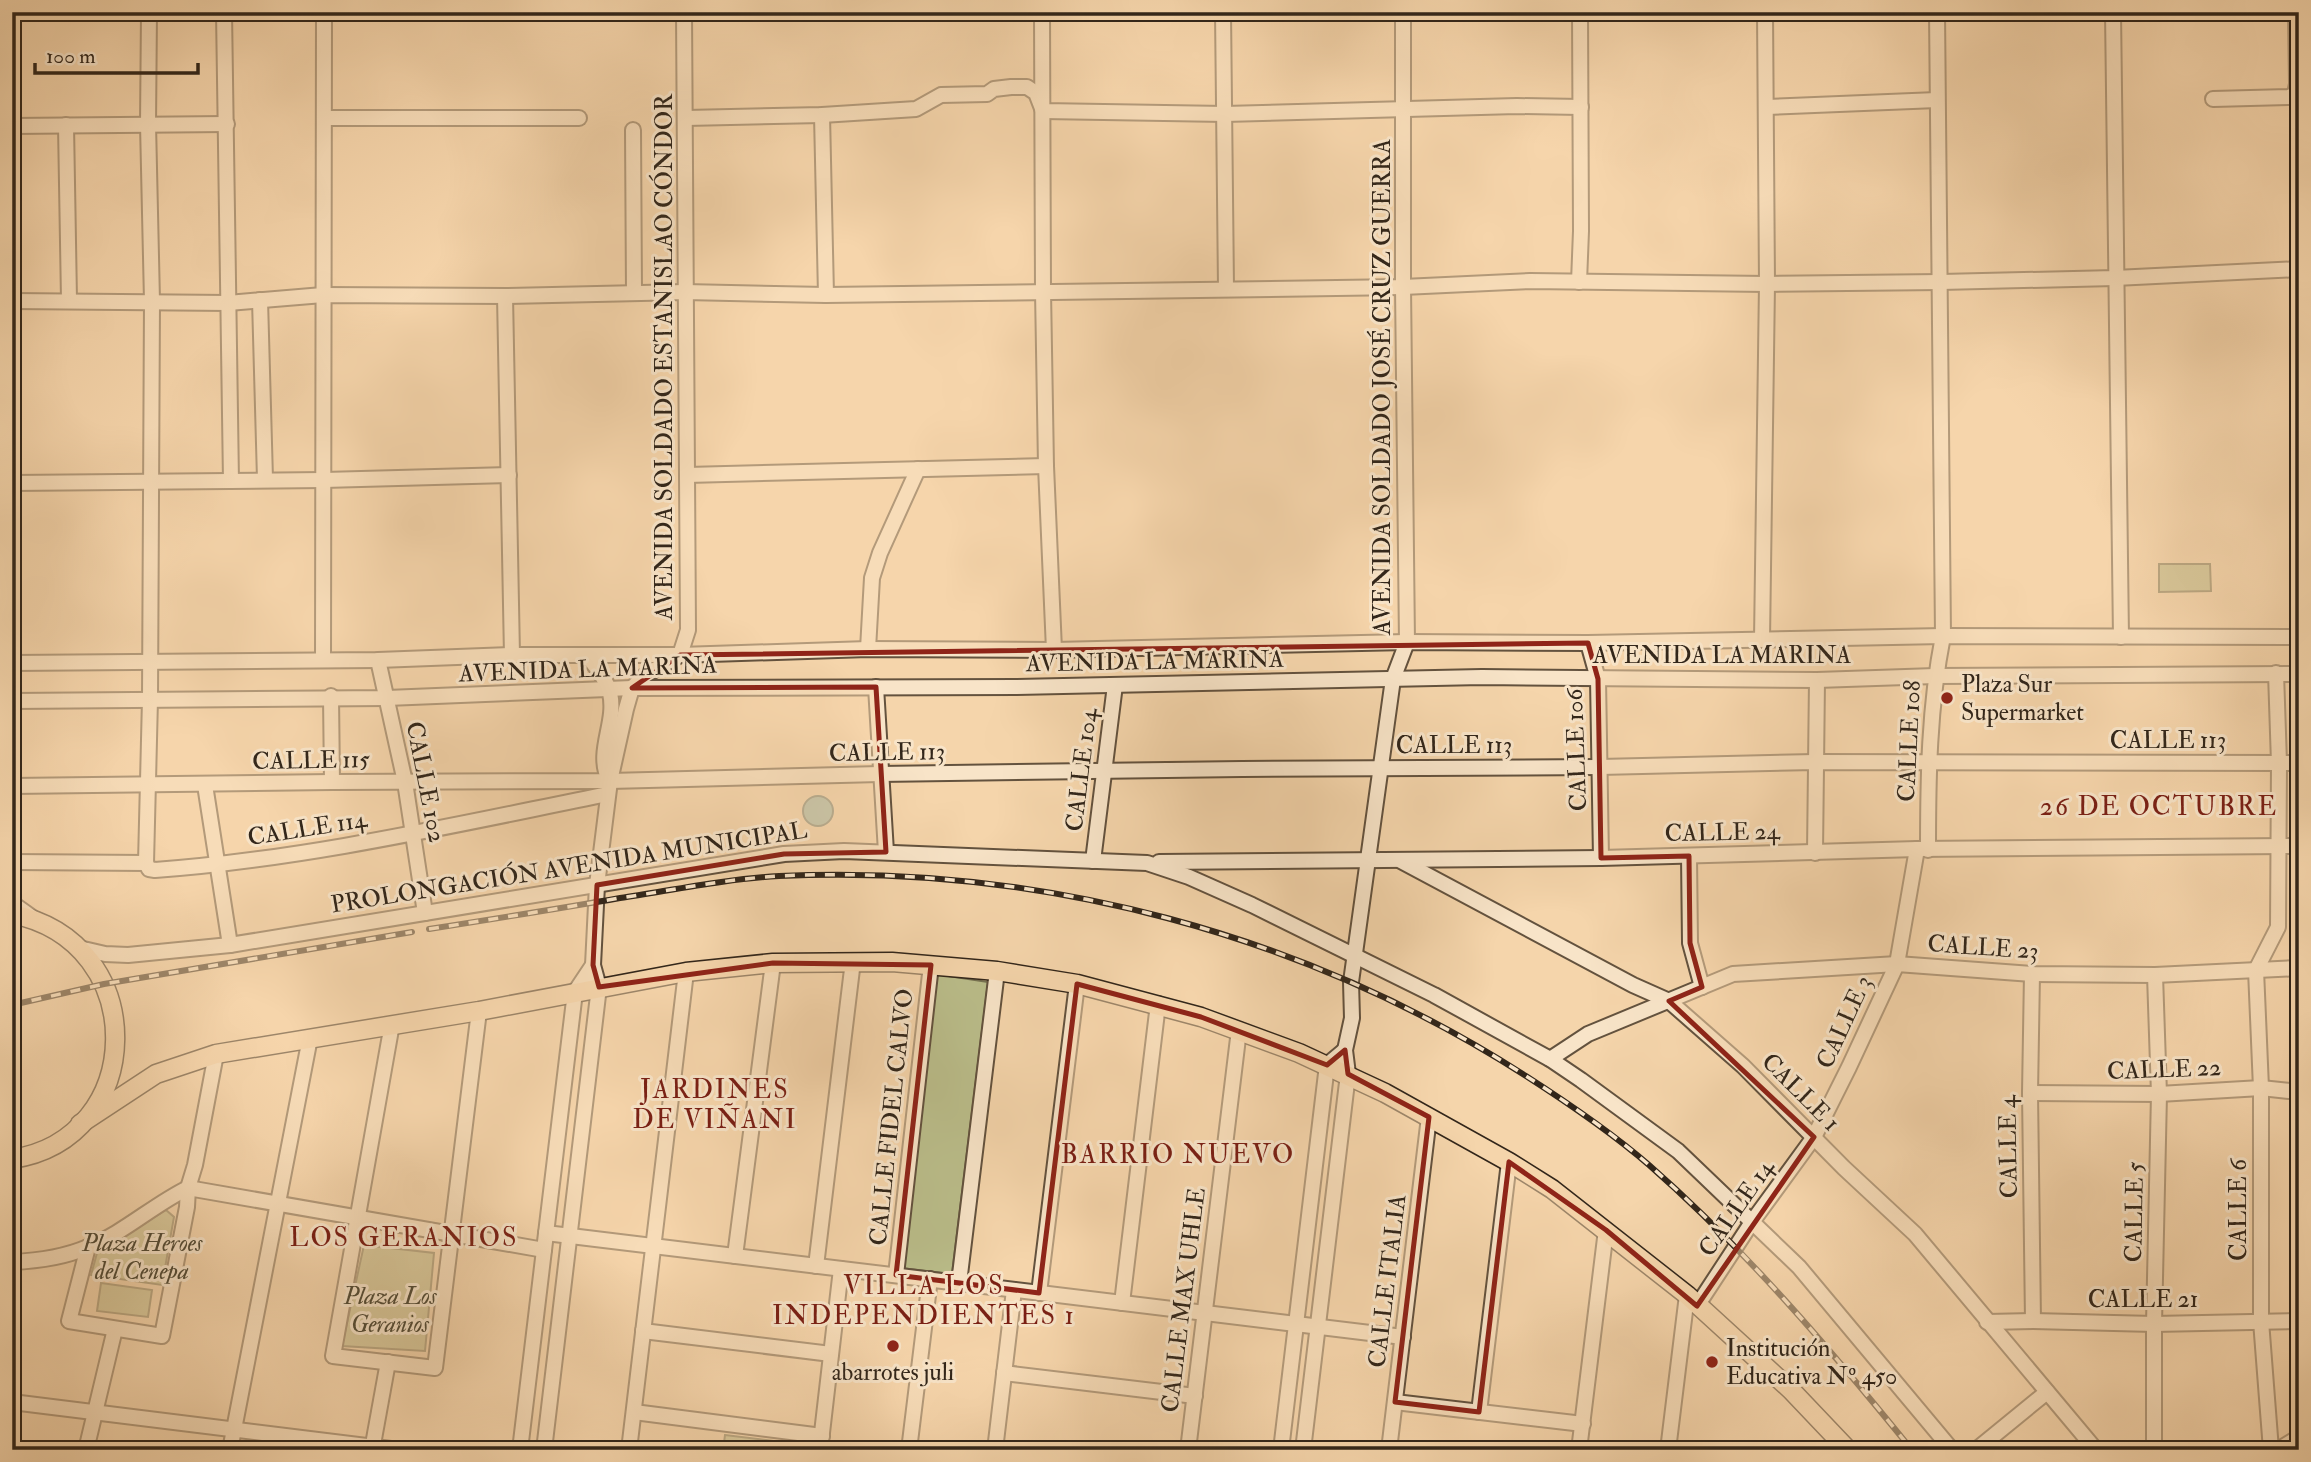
<svg xmlns="http://www.w3.org/2000/svg" width="2311" height="1462" viewBox="0 0 2311 1462" font-family="'IM FELL Double Pica',serif">
	<style>
		.green { fill: #babd8a; stroke: #767252; stroke-width: 2 }
		.water { fill: #9cb9a9; stroke: #727e70; stroke-width: 2 }
		.lines { fill: none; stroke-linecap: round; stroke-linejoin: round }
		.minor-casing { stroke: #63523e; stroke-width: 18 }
		.major-casing { stroke: #32261a; stroke-width: 21 }
		.minor { stroke: #f8e4c8; stroke-width: 14 }
		.major { stroke: #f5d5ab; stroke-width: 18 }
		.rail-casing { stroke: #32261a; stroke-width: 6 }
		.rail { stroke: #f8e4c8; stroke-width: 3.5; stroke-dasharray: 10; stroke-linecap: butt }
		.marked { fill: none; stroke: #8f2418; stroke-width: 5; stroke-linejoin: round }
		.poi-dot { fill: #8f2418; stroke: #f8e4c8; stroke-width: 2.5 }
		.labels { text-anchor: middle; stroke-width: 6; stroke-linejoin: round; paint-order: stroke }
		.street-label { font-size: 24px; fill: #32261a; stroke: #f8e4c8 }
		.poi-label { font-size: 24px; fill: #32261a; stroke: #f8e4c8; text-anchor: start }
		.park-label { font-size: 24px; font-style: italic; fill: #544c36; stroke: #f8e4c8 }
		.neighbourhood-label { font-size: 26px; letter-spacing: 2px; fill: #7a1f14; stroke: #f8e4c8 }
	</style>
	<rect width="100%" height="100%" fill="#f5d5ab"/>
	<filter id="stains"><feTurbulence type="fractalNoise" baseFrequency=".00286" numOctaves="4"/><feColorMatrix values="0 0 0 0 .2 0 0 0 0 .09 0 0 0 0 .02 0 0 0 .5 -.17"/></filter>
	<radialGradient id="worn" r=".72"><stop offset=".6" stop-color="#630" stop-opacity="0"/><stop offset="1" stop-color="#630" stop-opacity=".3"/></radialGradient>
	<g class="green">
		<path d="M2159,564H2210L2211,591L2159,592Z"/>
		<path d="M935,974L988,982L952,1274L901,1268Z"/>
		<path d="M166,1210L174,1217L162,1285L91,1275L97,1253Z"/>
		<path d="M364,1245L434,1253L425,1351L342,1346Z"/>
		<path d="M101,1283L152,1290L148,1317L97,1311Z"/>
		<path d="M725,1435L814,1446V1450H723Z"/>
	</g>
	<circle class="water" cx="818" cy="811" r="15"/>
	<g class="lines">
		<g class="minor-casing">
			<g id="minor">
				<path d="M224,12L231,481"/>
				<path d="M1042,12L1043,291L1046,466L1054,650"/>
				<path d="M1223,12L1226,288"/>
				<path d="M2113,12L2121,637"/>
				<path d="M2213,99L2289,97L2295,94L2297,84L2296,12"/>
				<path d="M1767,107L1937,100"/>
				<path d="M822,115L826,295"/>
				<path d="M324,118H579"/>
				<path d="M686,118L822,115L916,109L941,95L987,94L994,89L1011,87H1027L1036,93L1043,111L1225,114L1517,106L1581,107"/>
				<path d="M66,125L69,300"/>
				<path d="M12,126L227,124"/>
				<path d="M633,130L634,293"/>
				<path d="M1579,282L1581,231L1580,12"/>
				<path d="M505,296L512,655"/>
				<path d="M260,300L265,479"/>
				<path d="M12,301L228,303L323,295L505,296L685,292L826,295L1126,291L1403,287L1530,281L1767,284L1941,282L2115,278L2299,269"/>
				<path d="M687,475L1046,466"/>
				<path d="M12,483L324,480L509,475"/>
				<path d="M1762,640L1767,284L1765,12"/>
				<path d="M1588,643L1598,679L1601,858"/>
				<path d="M868,649L872,578L880,553L918,469"/>
				<path d="M587,655C595,666 607,680 610,693C617,723 595,751 609,780"/>
				<path d="M323,660L324,12"/>
				<path d="M378,660L405,782L425,913"/>
				<path d="M12,663L378,660L512,655H680L868,649L1054,650L1407,642L1588,643L1943,636L2299,637"/>
				<path d="M876,687L886,852"/>
				<path d="M331,696L332,782"/>
				<path d="M12,701L387,698L632,688L1017,687L1482,677L1817,680L1935,676L2299,674"/>
				<path d="M205,785L230,945"/>
				<path d="M12,786L332,782L610,781L880,774L1242,769L1600,767L1815,762L2299,763"/>
				<path d="M1928,850C1928,778 1929,707 1943,636L1937,12"/>
				<path d="M1815,853L1817,680"/>
				<path d="M1689,856L1690,943L1702,987"/>
				<path d="M1093,861L1115,685"/>
				<path d="M1401,861L1633,985L1669,1001L1743,1066L1844,1168L1915,1234L2096,1450"/>
				<path d="M12,862L146,863L149,869L155,870C307,859 458,824 608,794"/>
				<path d="M1159,862L1601,858L1917,849L2299,846"/>
				<path d="M146,863L150,699L152,301L148,124L149,12"/>
				<path d="M12,903L33,918"/>
				<path d="M79,948L105,954L128,955L230,945L784,854L844,851L1147,863L1189,877L1252,905L1434,995L1550,1059L1581,1080L1678,1151L1799,1267L1952,1450"/>
				<path d="M2032,974L2030,1093L2033,1321"/>
				<path d="M392,1024L333,1356L435,1368L479,1011"/>
				<path d="M1550,1059L1588,1034L1733,974L1897,964L2032,974L2155,975L2299,968"/>
				<path d="M2030,1093L2159,1094L2261,1088L2299,1092"/>
				<path d="M188,1188L544,1250"/>
				<path d="M546,1233L1403,1337"/>
				<path d="M88,1247L69,1321L162,1336L187,1207L188,1188L195,1165L216,1054"/>
				<path d="M735,1256L773,963"/>
				<path d="M12,1262C36,1261 65,1257 88,1247C124,1233 153,1205 188,1188"/>
				<path d="M816,1266L853,961"/>
				<path d="M896,1275L931,965"/>
				<path d="M959,1283L997,971"/>
				<path d="M1039,1293L1077,984"/>
				<path d="M1122,1303L1158,1004"/>
				<path d="M1697,1306L1752,1222L1814,1137L1849,1067L1897,964L1917,849"/>
				<path d="M1987,1322L2033,1321L2154,1324L2299,1321"/>
				<path d="M643,1331L831,1354"/>
				<path d="M1004,1373L1195,1396"/>
				<path d="M12,1402L399,1450"/>
				<path d="M1395,1402L1583,1424"/>
				<path d="M634,1412L822,1436"/>
				<path d="M1479,1412L1509,1162"/>
				<path d="M86,1450L115,1329"/>
				<path d="M230,1450L310,1038"/>
				<path d="M372,1450L388,1362"/>
				<path d="M520,1450L575,992L593,965"/>
				<path d="M544,1450L599,987L593,965L597,885L610,781L626,709L632,688L644,676L680,655L688,630L684,12"/>
				<path d="M629,1450L686,972"/>
				<path d="M820,1450L841,1269"/>
				<path d="M909,1450L930,1279"/>
				<path d="M995,1450L1014,1290"/>
				<path d="M1188,1450L1239,1030"/>
				<path d="M1281,1450L1327,1065L1345,1050"/>
				<path d="M1303,1450L1348,1074L1345,1050L1352,1018L1351,982L1393,679L1407,642L1403,287V12"/>
				<path d="M1389,1450L1429,1117"/>
				<path d="M1579,1450L1606,1230"/>
				<path d="M1668,1450L1687,1295"/>
				<path d="M1976,1450L2047,1392"/>
				<path d="M2154,1450V1324L2159,1094L2155,975"/>
				<path d="M2271,1450L2261,1321V1088L2256,970L2278,927L2279,763L2276,673"/>
				<path d="M2278,1450L2299,1437"/>
			</g>
		</g>
		<g class="major-casing">
			<g id="major">
				<path d="M12,914C152,942 147,1139 12,1159"/>
				<path d="M80,1124L156,1074L216,1054L479,1011L686,972L773,963L892,962L997,971L1077,984L1201,1017L1299,1053L1385,1093L1509,1162L1552,1189L1687,1295L1791,1390L1848,1450"/>
			</g>
		</g>
		<use href="#minor" class="minor"/>
		<use href="#major" class="major"/>
		<g class="rail-casing">
			<g id="rail">
				<path d="M429,929C493,919 557,909 620,898C673,890 726,879 779,876C1041,864 1305,934 1526,1076C1568,1103 1611,1132 1649,1165C1746,1250 1831,1350 1912,1450"/>
				<path d="M12,1005L104,984L412,932"/>
			</g>
		</g>
		<use href="#rail" class="rail"/>
	</g>
	<path d="M0 0H2311V1462H0ZM1588,643L1598,679L1601,858L1689,856L1690,943L1702,987L1669,1001L1814,1137L1697,1306L1606,1230L1509,1162L1479,1412L1395,1402L1429,1117L1348,1074L1345,1050L1327,1065L1201,1017L1077,984L1039,1293L896,1275L931,965L773,963L599,987L593,965L597,885L784,854L886,852L876,687L632,688L680,655Z" fill="#f5d5ab" fill-opacity=".55" fill-rule="evenodd"/>
	<path class="marked" d="M1588,643L1598,679L1601,858L1689,856L1690,943L1702,987L1669,1001L1814,1137L1697,1306L1606,1230L1509,1162L1479,1412L1395,1402L1429,1117L1348,1074L1345,1050L1327,1065L1201,1017L1077,984L1039,1293L896,1275L931,965L773,963L599,987L593,965L597,885L784,854L886,852L876,687L632,688L680,655Z"/>
	<g class="poi-dot">
		<circle cx="1947" cy="698" r="7"/>
		<circle cx="893" cy="1346" r="7"/>
		<circle cx="1712" cy="1362" r="7"/>
	</g>
	<g class="labels">
		<g class="street-label">
			<text transform="translate(664 357) rotate(-90)" y="8">AVENIDA SOLDADO ESTANISLAO CÓNDOR</text>
			<text transform="translate(1382 387) rotate(-90)" y="8">AVENIDA SOLDADO JOSÉ CRUZ GUERRA</text>
			<text x="1722" y="663">AVENIDA LA MARINA</text>
			<text transform="translate(1155 661) rotate(-1)" y="8">AVENIDA LA MARINA</text>
			<text transform="translate(588 669) rotate(-2)" y="8">AVENIDA LA MARINA</text>
			<text x="2168" y="748">CALLE 113</text>
			<text transform="translate(1909 741) rotate(-87)" y="8">CALLE 108</text>
			<text x="1454" y="753">CALLE 113</text>
			<text transform="translate(1576 750) rotate(-92)" y="8">CALLE 106</text>
			<text transform="translate(887 752) rotate(-1)" y="8">CALLE 113</text>
			<text transform="translate(311 760) rotate(-1)" y="8">CALLE 115</text>
			<text transform="translate(1081 770) rotate(-83)" y="8">CALLE 104</text>
			<text transform="translate(426 782) rotate(79)" y="8">CALLE 102</text>
			<text transform="translate(307 828) rotate(-9)" y="8">CALLE 114</text>
			<text transform="translate(1722 832) rotate(-1)" y="8">CALLE 24</text>
			<text transform="translate(569 867) rotate(-9)" y="8">PROLONGACIÓN AVENIDA MUNICIPAL</text>
			<text transform="translate(1983 947) rotate(4)" y="8">CALLE 23</text>
			<text transform="translate(1844 1022) rotate(-65)" y="8">CALLE 3</text>
			<text transform="translate(2164 1069) rotate(-2)" y="8">CALLE 22</text>
			<text transform="translate(1801 1092) rotate(45)" y="8">CALLE 1</text>
			<text transform="translate(891 1117) rotate(-84)" y="8">CALLE FIDEL CALVO</text>
			<text transform="translate(2008 1147) rotate(-91)" y="8">CALLE 4</text>
			<text transform="translate(1736 1208) rotate(-55)" y="8">CALLE 14</text>
			<text transform="translate(2238 1210) rotate(-90)" y="8">CALLE 6</text>
			<text transform="translate(2134 1212) rotate(-89)" y="8">CALLE 5</text>
			<text transform="translate(1387 1281) rotate(-83)" y="8">CALLE ITALIA</text>
			<text x="2143" y="1307">CALLE 21</text>
			<text transform="translate(1183 1300) rotate(-83)" y="8">CALLE MAX UHLE</text>
		</g>
		<g class="poi-label">
			<text x="1961" y="692">Plaza Sur<tspan x="1961" dy="28">Supermarket</tspan></text>
			<text x="1726" y="1356">Institución<tspan x="1726" dy="28">Educativa Nº 450</tspan></text>
			<text x="893" y="1380" text-anchor="middle">abarrotes juli</text>
		</g>
		<g class="park-label">
			<text x="142" y="1251">Plaza Heroes<tspan x="142" dy="28">del Cenepa</tspan></text>
			<text x="390" y="1304">Plaza Los<tspan x="390" dy="28">Geranios</tspan></text>
		</g>
		<g class="neighbourhood-label">
			<text x="2159" y="815">26 DE OCTUBRE</text>
			<text x="715" y="1098">JARDINES<tspan x="715" dy="30">DE VIÑANI</tspan></text>
			<text x="1178" y="1163">BARRIO NUEVO</text>
			<text x="404" y="1246">LOS GERANIOS</text>
			<text x="924" y="1294">VILLA LOS<tspan x="924" dy="30">INDEPENDIENTES 1</tspan></text>
		</g>
	</g>
	<rect width="2311" height="1462" fill="none" stroke="#f5d5ab" stroke-width="42"/>
	<rect x="14" y="14" width="2283" height="1434" fill="none" stroke="#32261a" stroke-width="3.5"/>
	<rect x="21" y="21" width="2269" height="1420" fill="none" stroke="#32261a" stroke-width="2"/>
	<path d="M35 63v10h163v-10" fill="none" stroke="#32261a" stroke-width="3.5"/>
	<text x="46" y="63" font-size="21" fill="#32261a" stroke="#f8e4c8" stroke-width="5" paint-order="stroke">100 m</text>
	<rect width="100%" height="100%" filter="url(#stains)"/>
	<rect width="100%" height="100%" fill="url(#worn)"/>
</svg>
